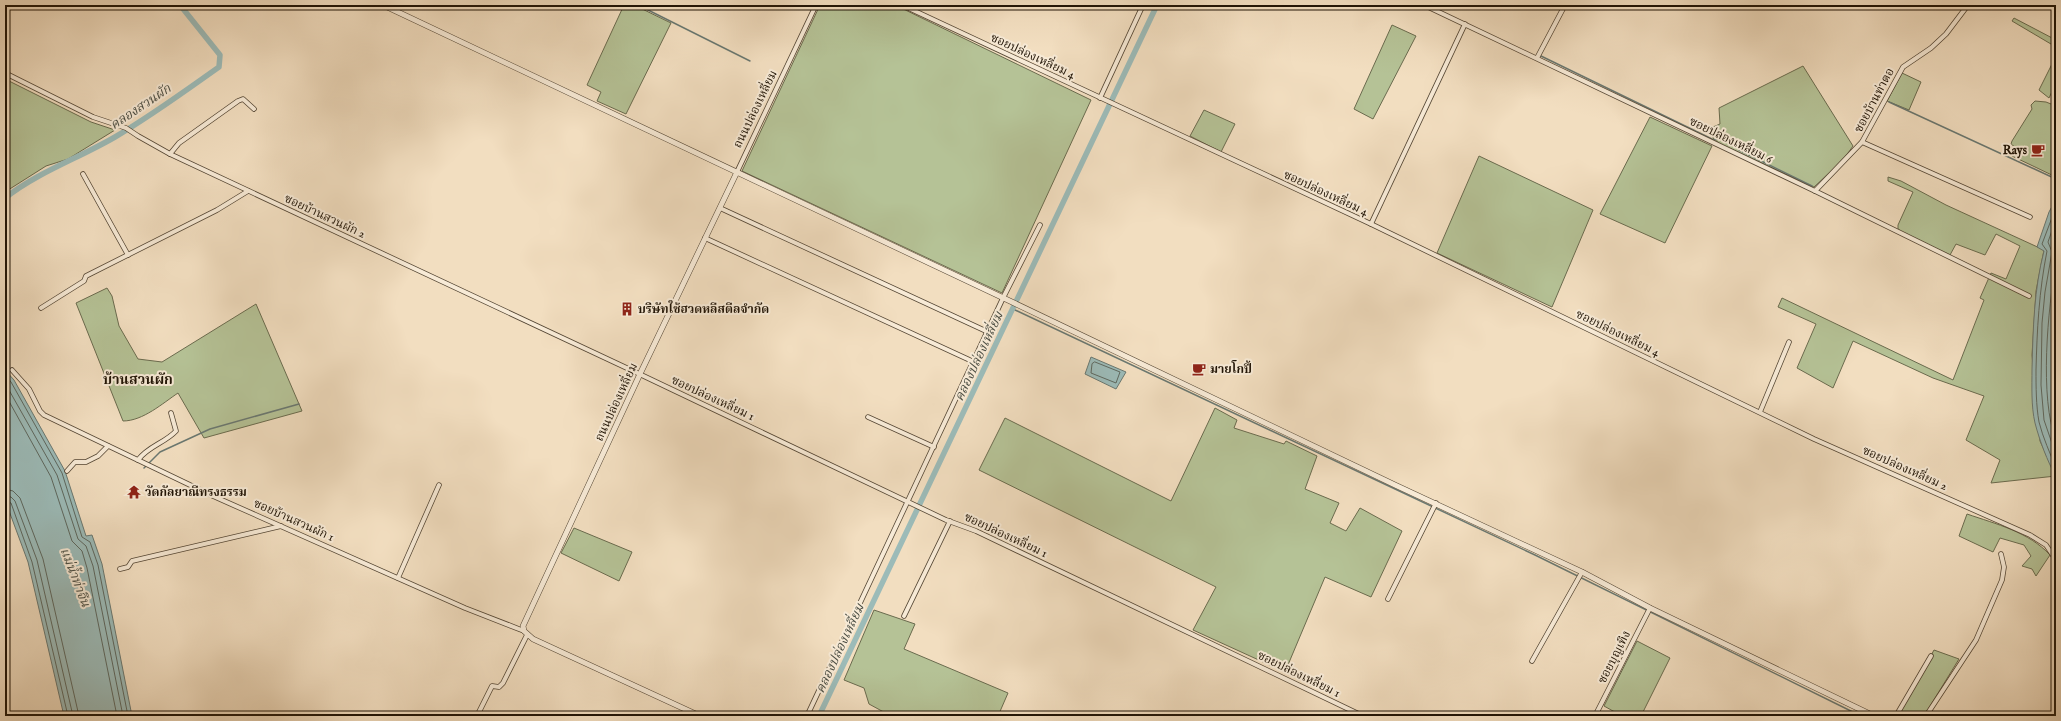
<svg xmlns="http://www.w3.org/2000/svg" width="2061" height="721" viewBox="0 0 2061 721" font-family="'IM FELL English','Noto Serif Thai',serif">
	<style>
		.green { fill: #b5c296; stroke: #6a6b4e }
		.water { fill: #9cbbb8; stroke: #6a7871 }
		.lines { fill: none; stroke-linecap: round; stroke-linejoin: round }
		.shore { stroke: #5e685f; stroke-width: 1 }
		.stream { stroke: #6a7871; stroke-width: 1.5 }
		.canal { stroke: #9cbbb8; stroke-width: 5.5 }
		.minor-casing { stroke: #544634; stroke-width: 5.5 }
		.tertiary-casing { stroke: #544634; stroke-width: 6 }
		.minor { stroke: #f7ead6; stroke-width: 4 }
		.tertiary { stroke: #f7ead6; stroke-width: 5 }
		.labels { text-anchor: middle; stroke-width: 4; stroke-linejoin: round; paint-order: stroke }
		.street-label { font-size: 12px; fill: #201406; stroke: #f7ead6 }
		.poi-label { font-size: 12px; font-weight: bold; fill: #201406; stroke: #f7ead6; text-anchor: start }
		.water-label { font-size: 13px; font-style: italic; fill: #4b4e44; stroke: #f7ead6 }
		.quarter-label { font-size: 14px; font-weight: bold; fill: #201406; stroke: #f7ead6 }
	</style>
	<rect width="100%" height="100%" fill="#f2dec0"/>
	<filter id="stains"><feTurbulence type="fractalNoise" baseFrequency=".005" numOctaves="4"/><feColorMatrix values="0 0 0 0 .2 0 0 0 0 .09 0 0 0 0 .02 0 0 0 .5 -.17"/></filter>
	<radialGradient id="worn" r=".72"><stop offset=".6" stop-color="#630" stop-opacity="0"/><stop offset="1" stop-color="#630" stop-opacity=".3"/></radialGradient>
	<g class="green">
		<path d="M624,5H634L671,23L626,114L597,101L601,92L587,85Z"/>
		<path d="M820,5H895L1091,100L1002,293L742,171Z"/>
		<path d="M2014,18L2056,40V47L2012,21Z"/>
		<path d="M1392,25L1416,36L1373,119L1354,109Z"/>
		<path d="M2056,56V83L2049,98L2039,90Z"/>
		<path d="M1803,66L1853,146L1843,160L1814,187L1720,144L1713,138V127L1720,124L1719,108Z"/>
		<path d="M1902,73L1921,82L1909,110L1887,101Z"/>
		<path d="M5,79L91,122L115,130L68,159L46,166L5,192Z"/>
		<path d="M2035,101L2046,102L2056,106V177L2012,156L2015,147L2011,144L2012,141L2032,109L2031,105Z"/>
		<path d="M1204,110L1235,124L1221,152L1190,136Z"/>
		<path d="M1650,117L1712,146L1665,243L1600,214Z"/>
		<path d="M1479,156L1593,210L1552,307L1437,253Z"/>
		<path d="M1888,177L1901,181L1946,205L2044,250L2036,291L2032,355L2040,441L2056,476L1991,483L2000,460L1966,440L1984,396L1933,378L1853,341L1833,388L1797,368L1816,324L1778,307L1782,298L1953,380L1984,300L1980,298L1991,273L2006,279L2020,246L1996,234L1985,255L1956,244L1950,255L1902,232L1898,229V225L1913,192L1888,181Z"/>
		<path d="M107,288L112,296L119,326L138,359L162,362L256,304L302,411L204,438L178,393C163,403 143,421 123,421L76,303Z"/>
		<path d="M1215,408L1237,420L1234,428L1284,444L1286,441L1317,456L1305,489L1339,503L1330,523L1346,531L1360,508L1402,531L1371,597L1325,577L1285,672L1193,630L1216,587L979,470L1005,418L1171,501Z"/>
		<path d="M1967,514C1996,524 2029,532 2050,555L2036,576L2032,569L2022,566L2031,556L2024,545L2000,538L1993,552L1959,536Z"/>
		<path d="M574,528L632,552L619,581L561,553Z"/>
		<path d="M874,610L915,624L904,649L1008,693L998,716H891L869,704L864,688L844,680Z"/>
		<path d="M1637,641L1670,658L1641,716H1622L1604,706Z"/>
		<path d="M1934,650L1959,659L1924,716H1898Z"/>
	</g>
	<g class="water">
		<path d="M2056,199V477C2047,460 2040,442 2035,423C2031,406 2032,386 2032,369C2033,329 2034,289 2044,251L2037,247L2049,212Z"/>
		<path d="M1091,357L1126,372L1116,389L1085,374Z"/>
		<path d="M5,370L14,380L65,471L86,536L92,535L102,564L132,716H64L28,562L5,500Z"/>
	</g>
	<g class="lines">
		<g class="shore">
			<path d="M2056,207L2042,244L2047,251C2039,291 2037,330 2036,370C2036,387 2036,405 2039,422C2043,438 2050,453 2056,468"/>
			<path d="M2056,219L2048,242L2052,252L2045,292L2042,323L2041,385L2044,420L2056,455"/>
			<path d="M2056,263C2048,307 2039,399 2056,440"/>
			<path d="M1095,362L1120,372L1116,383L1091,373L1092,364Z"/>
			<path d="M5,375L11,382L62,473L82,537L90,542L98,565L128,716"/>
			<path d="M5,383L57,475L78,539L86,546L93,566L123,716"/>
			<path d="M5,394L51,477L72,541L82,551L87,568L117,716"/>
			<path d="M5,489L13,491L20,498L43,559L79,716"/>
			<path d="M5,496L11,497L15,501L37,560L73,716"/>
			<path d="M5,501L11,503L32,562L68,716"/>
		</g>
		<g class="stream">
			<path d="M638,5L750,61"/>
			<path d="M1541,56L1714,140L1720,138L1732,141L1739,150L1812,186"/>
			<path d="M1889,102L2056,179"/>
			<path d="M1013,309L1535,555L1861,716"/>
			<path d="M144,468L160,452L210,429L299,404"/>
		</g>
		<g class="canal">
			<path d="M5,198C38,172 79,158 115,137C151,116 185,91 219,67L220,55L180,5"/>
			<path d="M819,716L1157,5"/>
		</g>
		<g class="minor-casing">
			<g id="minor">
				<path d="M902,5L1371,224L1814,439L2030,535L2046,545L2056,560"/>
				<path d="M1424,5L1815,191L2029,296"/>
				<path d="M1537,58L1565,5"/>
				<path d="M5,73L93,117L126,128L138,136L170,154L631,370L946,520L976,531L1363,716"/>
				<path d="M1100,98L1143,5"/>
				<path d="M1862,142L2030,217"/>
				<path d="M170,154L179,143L238,101L243,99L254,109"/>
				<path d="M737,172L816,5"/>
				<path d="M83,174L128,255"/>
				<path d="M1815,191L1862,142L1903,67L1931,48L1946,34L1968,5"/>
				<path d="M720,208L988,332"/>
				<path d="M1371,224L1465,24"/>
				<path d="M705,238L974,362"/>
				<path d="M41,308L84,281L86,276L217,210L248,191"/>
				<path d="M12,370L29,389L40,411L44,415L213,496L465,608L524,631"/>
				<path d="M1760,412L1789,342"/>
				<path d="M868,417L934,447"/>
				<path d="M138,460C148,446 165,443 176,431L171,413"/>
				<path d="M67,471L75,462H86L98,456L108,446"/>
				<path d="M120,569L128,567L132,561L281,526"/>
				<path d="M398,578L439,485"/>
				<path d="M1388,599L1436,503"/>
				<path d="M904,616L950,521"/>
				<path d="M1532,661L1582,572"/>
				<path d="M477,716L492,686L499,687L503,683L527,635"/>
				<path d="M807,716L1003,298L1040,225"/>
				<path d="M1595,716L1650,608"/>
				<path d="M1896,716L1931,656"/>
				<path d="M1926,716L1976,640L2002,580L2004,567L2001,554"/>
			</g>
		</g>
		<g class="tertiary-casing">
			<g id="tertiary">
				<path d="M383,5L1012,302L1395,485L1582,572L1650,608L1874,716"/>
				<path d="M700,716L533,639L524,631L523,626L640,374L737,172"/>
			</g>
		</g>
		<use href="#minor" class="minor"/>
		<use href="#tertiary" class="tertiary"/>
	</g>
	<defs>
		<g id="cafe-bare" transform="scale(1.08)"><path d="M-5.5-4.5H6V0H3Q3 3.5 0 3.5H-2.5Q-5.5 3.5-5.5 0ZM3-3.2v2h1.7v-2ZM-6 4.5H4V6H-6Z" fill="#8f2418" stroke="#f7ead6" stroke-width="2.5" paint-order="stroke"/></g>
		<g id="building-bare" transform="scale(1.08)"><path d="M-4-6H4V6H1V3H-1V6H-4ZM-2.5-4.3h1.7v1.8h-1.7ZM.8-4.3h1.7v1.8H.8ZM-2.5-1h1.7V.8h-1.7ZM.8-1h1.7V.8H.8Z" fill="#8f2418" stroke="#f7ead6" stroke-width="2.5" paint-order="stroke"/></g>
		<g id="temple-bare" transform="scale(1.08)"><path d="M0-6L5-2H3V0L6.5 2.5H4V6H1.5V3h-3V6H-4V2.5H-6.5L-3 0V-2H-5Z" fill="#8f2418" stroke="#f7ead6" stroke-width="2.5" paint-order="stroke"/></g>
	</defs>
	<g fill-rule="evenodd">
		<use href="#cafe-bare" x="2038" y="150"/>
		<use href="#building-bare" x="627" y="309"/>
		<use href="#cafe-bare" x="1199" y="369"/>
		<use href="#temple-bare" x="134" y="492"/>
	</g>
	<g class="labels">
		<g class="street-label">
			<text transform="translate(1033 56) rotate(25)" y="4">ซอยปล่องเหลี่ยม 4</text>
			<text transform="translate(1874 100) rotate(-62)" y="4">ซอยบ้านท่าตอ</text>
			<text transform="translate(755 109) rotate(-64)" y="4">ถนนปล่องเหลี่ยม</text>
			<text transform="translate(1731 140) rotate(26)" y="4">ซอยปล่องเหลี่ยม 6</text>
			<text transform="translate(1326 193) rotate(25)" y="4">ซอยปล่องเหลี่ยม 4</text>
			<text transform="translate(325 216) rotate(25)" y="4">ซอยบ้านสวนผัก 2</text>
			<text transform="translate(1618 333) rotate(26)" y="4">ซอยปล่องเหลี่ยม 4</text>
			<text transform="translate(713 398) rotate(25)" y="4">ซอยปล่องเหลี่ยม 1</text>
			<text transform="translate(616 402) rotate(-65)" y="4">ถนนปล่องเหลี่ยม</text>
			<text transform="translate(1905 468) rotate(24)" y="4">ซอยปล่องเหลี่ยม 2</text>
			<text transform="translate(294 520) rotate(24)" y="4">ซอยบ้านสวนผัก 1</text>
			<text transform="translate(1006 535) rotate(25)" y="4">ซอยปล่องเหลี่ยม 1</text>
			<text transform="translate(1614 657) rotate(-63)" y="4">ซอยบุญเทิง</text>
			<text transform="translate(1299 674) rotate(26)" y="4">ซอยปล่องเหลี่ยม 1</text>
		</g>
		<g class="poi-label">
			<text x="2027" y="154" text-anchor="end">Rays</text>
			<text x="638" y="313">บริษัทใช้ฮวดหลีสตีลจำกัด</text>
			<text x="1210" y="373">มายโกปี้</text>
			<text x="145" y="496">วัดกัลยาณีทรงธรรม</text>
		</g>
		<g class="water-label">
			<text transform="translate(140 106) rotate(-34)" y="5">คลองสวนผัก</text>
			<text transform="translate(978 356) rotate(-65)" y="5">คลองปล่องเหลี่ยม</text>
			<text transform="translate(76 577) rotate(69)" y="5">แม่น้ำท่าจีน</text>
			<text transform="translate(839 648) rotate(-65)" y="5">คลองปล่องเหลี่ยม</text>
		</g>
		<g class="quarter-label">
			<text x="138" y="384">บ้านสวนผัก</text>
		</g>
	</g>
	<rect width="2061" height="721" fill="none" stroke="#f2dec0" stroke-width="20"/>
	<rect x="6" y="6" width="2049" height="709" fill="none" stroke="#201406" stroke-width="2"/>
	<rect x="10" y="10" width="2041" height="701" fill="none" stroke="#201406"/>
	<rect width="100%" height="100%" filter="url(#stains)"/>
	<rect width="100%" height="100%" fill="url(#worn)"/>
</svg>
